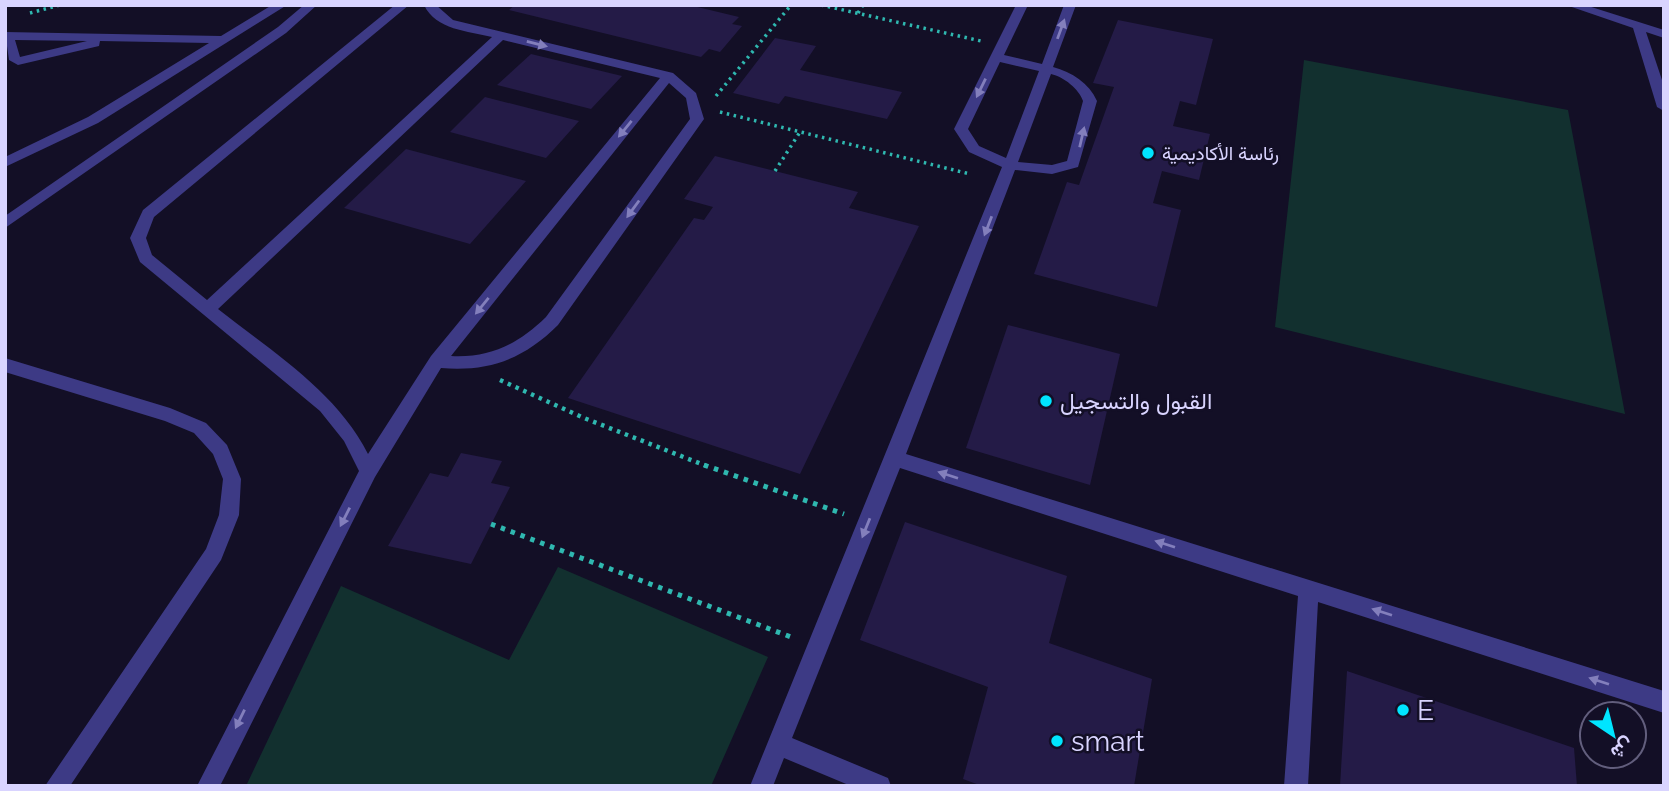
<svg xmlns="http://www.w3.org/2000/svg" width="1669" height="791" viewBox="0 0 1669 791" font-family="Raleway,Vazirmatn,sans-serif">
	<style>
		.green { fill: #12302f }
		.building { fill: #241b47 }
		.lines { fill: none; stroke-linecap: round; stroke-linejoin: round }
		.path-far2 { stroke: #2fb8b0; stroke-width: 3.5; stroke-dasharray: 2.5 4.5; stroke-linecap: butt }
		.path-far1 { stroke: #2fb8b0; stroke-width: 4.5; stroke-dasharray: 3.5 5; stroke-linecap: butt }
		.path { stroke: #2fb8b0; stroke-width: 5; stroke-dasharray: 4.5 6; stroke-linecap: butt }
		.lane { fill: #3d3a85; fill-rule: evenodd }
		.street { fill: #3d3a85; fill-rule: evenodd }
		.oneway { fill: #837fbc }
		.poi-dot { fill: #00e5ff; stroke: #130f26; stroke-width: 2.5 }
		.labels { text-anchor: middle; stroke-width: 5; stroke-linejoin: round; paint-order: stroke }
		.far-poi-label { font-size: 19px; fill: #d9d4ff; stroke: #130f26; text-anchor: start }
		.poi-label { font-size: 23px; fill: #d9d4ff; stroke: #130f26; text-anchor: start }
		.near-poi-label { font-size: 28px; fill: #d9d4ff; stroke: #130f26; text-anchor: start }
	</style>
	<rect width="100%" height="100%" fill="#130f26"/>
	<g class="green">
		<path d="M1304,60L1568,110L1625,414L1275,327Z"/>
		<path d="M558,567L768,657L711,786H246L341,586L509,660Z"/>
	</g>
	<g class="building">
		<path d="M515,5H689L739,17L732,24L742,26L720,52L709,49L701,57L509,10Z"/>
		<path d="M1118,20L1213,39L1196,105L1180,101L1173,126L1210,134L1199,180L1162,171L1153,203L1181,210L1157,307L1034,274L1067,182L1079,185L1114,87L1093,83Z"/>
		<path d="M775,38L816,46L800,70L902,92L887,119L785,96L779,104L733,93Z"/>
		<path d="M531,54L622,76L591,109L497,85Z"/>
		<path d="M485,97L579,121L546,158L450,132Z"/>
		<path d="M406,149L526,181L470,244L344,208Z"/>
		<path d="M715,156L858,192L849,208L919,226L800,474L568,398L694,218L704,220L713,207L684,199Z"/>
		<path d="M1008,325L1120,354L1090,485L966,448Z"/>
		<path d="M461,453L502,461L491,483L510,487L471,564L388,546L430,473L448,477Z"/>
		<path d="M905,522L1067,576L1049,643L1152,679L1134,786H982L963,779L988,687L860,640Z"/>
		<path d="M1347,671L1574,748L1577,786H1340Z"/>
	</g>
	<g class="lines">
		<g class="path-far2">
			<path d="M821,5L981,41"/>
			<path d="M30,13L60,5"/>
			<path d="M858,13L863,5"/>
			<path d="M716,96L791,5"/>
			<path d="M720,112L970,174"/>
			<path d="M775,171L800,132"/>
		</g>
		<path class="path-far1" d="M500,380L584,418L709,467"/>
		<g class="path">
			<path d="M704,465L844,514"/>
			<path d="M491,524L791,637"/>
		</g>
		<g class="lane">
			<path d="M304,5H317L286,33L5,228V216L278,27Z"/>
			<path d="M395,5H409L154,217L146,238L152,255L207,300L492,37C468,31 436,30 424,5H436L453,20L673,73L696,93L704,119L558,325C524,359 489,372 441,368L375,477L220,786H197L359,471L344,441L320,411L140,262L130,238L143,210ZM503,40L660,78L431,356L368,454C336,391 272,352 218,309ZM669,83L686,98L690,119L546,317C518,344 491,358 451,356Z"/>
			<path d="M1016,5H1028L1004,55L1042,64L1064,5H1076L1053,67C1072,72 1089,83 1097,101L1078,167L1052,174L1015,170L906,454L1664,691V713L1318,602L1308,786H1284L1298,596L900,468L792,738L888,778L891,786H851L784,758L773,786H750L1002,167L969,152L954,129ZM1000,62L1039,71L1006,158L979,146L968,129ZM1051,74C1064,77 1079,89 1083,101L1067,161L1052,165L1018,162Z"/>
			<path d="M1566,5H1585L1664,30V38L1646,32L1664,86V111L1657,107L1633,28Z"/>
			<path d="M5,358L170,408L206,423L227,445L241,479L239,515L221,560L70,786H45L206,549L219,515L223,479L213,454L194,433L165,421L5,372Z"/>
		</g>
		<path class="street" d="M272,5H287L98,123L5,167V157L88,117L209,43L100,41L99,46L18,65L9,60L5,32L221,36ZM15,40L87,41L20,57Z"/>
	</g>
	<defs><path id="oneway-solid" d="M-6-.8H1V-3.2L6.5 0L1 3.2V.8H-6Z" transform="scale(1.75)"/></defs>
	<g class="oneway">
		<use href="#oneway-solid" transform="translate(1061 29) rotate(-70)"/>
		<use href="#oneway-solid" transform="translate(537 44) rotate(14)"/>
		<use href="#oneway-solid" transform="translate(981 88) rotate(116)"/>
		<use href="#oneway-solid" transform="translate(625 129) rotate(129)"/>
		<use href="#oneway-solid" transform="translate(1082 137) rotate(-77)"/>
		<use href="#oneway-solid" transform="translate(633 209) rotate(126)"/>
		<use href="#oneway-solid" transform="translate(988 226) rotate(111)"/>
		<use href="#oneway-solid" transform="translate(482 306) rotate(129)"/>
		<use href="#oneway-solid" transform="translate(948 475) rotate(-162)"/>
		<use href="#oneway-solid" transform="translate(345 517) rotate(117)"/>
		<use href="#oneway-solid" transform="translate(866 528) rotate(112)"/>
		<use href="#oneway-solid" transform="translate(1165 544) rotate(-162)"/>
		<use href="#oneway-solid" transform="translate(1382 612) rotate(-162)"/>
		<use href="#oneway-solid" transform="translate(1599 681) rotate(-162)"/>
		<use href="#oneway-solid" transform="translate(240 719) rotate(116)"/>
	</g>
	<g class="poi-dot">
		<circle cx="1148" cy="153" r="7"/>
		<circle cx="1046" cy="401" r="7"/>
		<circle cx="1403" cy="710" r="7"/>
		<circle cx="1057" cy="741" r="7"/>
	</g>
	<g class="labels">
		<g class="far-poi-label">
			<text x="1162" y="160">رئاسة الأكاديمية</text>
		</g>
		<g class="poi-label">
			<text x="1060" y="409">القبول والتسجيل</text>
		</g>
		<g class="near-poi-label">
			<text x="1417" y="720">E</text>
			<text x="1071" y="751">smart</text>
		</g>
	</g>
	<rect width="1669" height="791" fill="none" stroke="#d9d4ff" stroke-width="14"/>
	<g transform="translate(1613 735) rotate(145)"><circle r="33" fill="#130f26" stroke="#625e7d" stroke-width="2"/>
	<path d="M0-5L12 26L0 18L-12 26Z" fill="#00e5ff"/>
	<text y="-10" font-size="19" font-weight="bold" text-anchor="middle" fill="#d9d4ff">ش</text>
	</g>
</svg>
